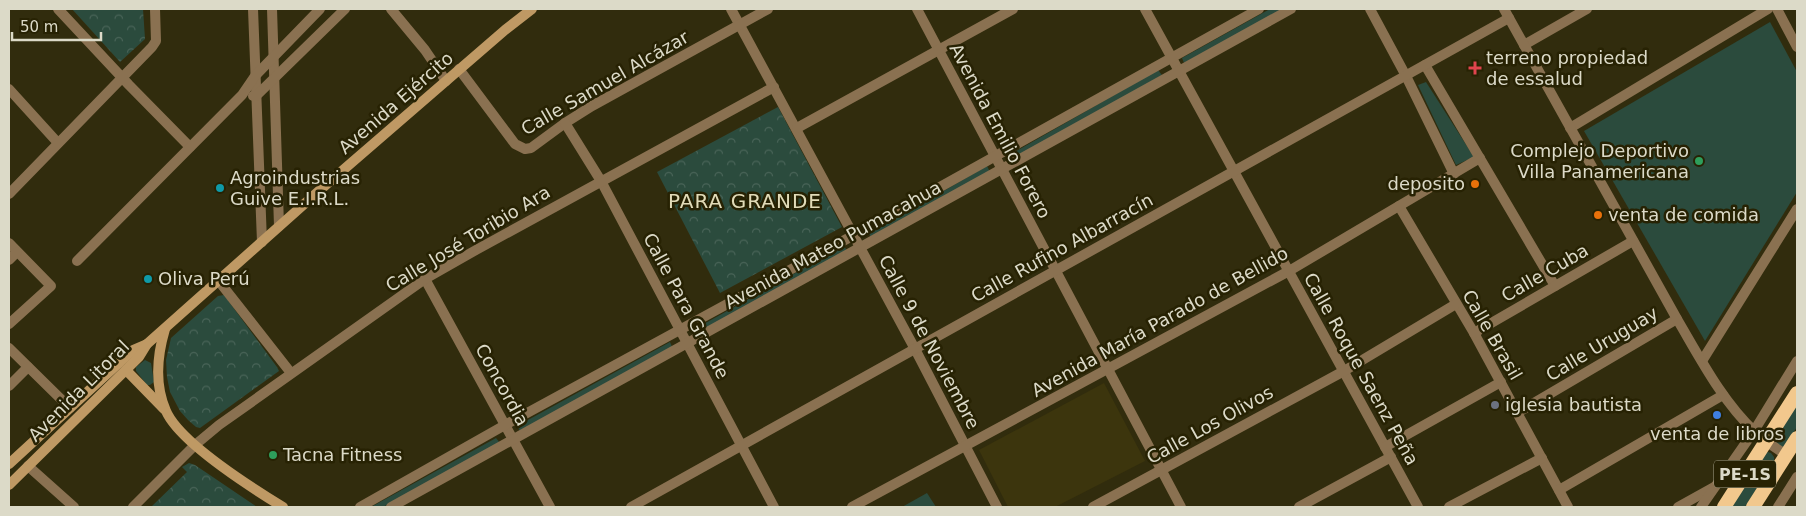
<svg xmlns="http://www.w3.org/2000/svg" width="1806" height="516" viewBox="0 0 1806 516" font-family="'DejaVu Sans',sans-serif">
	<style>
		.built { fill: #3c350d }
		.green { fill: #2b4b3d }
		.park { fill: url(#park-crowns) }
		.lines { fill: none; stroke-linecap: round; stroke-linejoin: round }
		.minor { stroke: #8a7151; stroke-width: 10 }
		.tertiary { stroke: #8a7151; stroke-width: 10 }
		.secondary { stroke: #bf9964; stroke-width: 10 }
		.trunk { stroke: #f2c88d; stroke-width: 14 }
		.health-dot { fill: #e0444e; stroke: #272203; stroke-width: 2 }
		.leisure-dot { fill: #2e9e5b; stroke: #272203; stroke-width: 2 }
		.food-dot { fill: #e8710a; stroke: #272203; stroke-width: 2 }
		.culture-dot { fill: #0f9aa8; stroke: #272203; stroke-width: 2 }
		.worship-dot { fill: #6b7280; stroke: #272203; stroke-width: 2 }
		.shop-dot { fill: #3f7fe0; stroke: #272203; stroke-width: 2 }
		.labels { text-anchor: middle; stroke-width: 5; stroke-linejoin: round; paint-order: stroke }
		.shield { fill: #272203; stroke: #a6a38d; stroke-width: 1 }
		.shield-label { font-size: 16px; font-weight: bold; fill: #dcdac8 }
		.poi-label { font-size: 18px; fill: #dcdac8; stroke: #272203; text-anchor: start }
		.street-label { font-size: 18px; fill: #dcdac8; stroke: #272203 }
		.quarter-label { font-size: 20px; letter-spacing: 1px; fill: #e1dbb8; stroke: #272203 }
	</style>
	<defs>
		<pattern id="park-crowns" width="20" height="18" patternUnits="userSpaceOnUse" patternTransform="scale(1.25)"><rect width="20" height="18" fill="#2b4b3d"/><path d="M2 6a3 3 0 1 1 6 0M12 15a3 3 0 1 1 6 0" fill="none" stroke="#496458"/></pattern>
	</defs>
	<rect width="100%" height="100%" fill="#312c0d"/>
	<path class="built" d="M1104,383L1145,461L1055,507H1008L979,450Z"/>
	<g class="green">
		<path d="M1270,9H1283L1184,63L1182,58Z"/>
		<path d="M1770,22L1797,72V192L1705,341L1584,131Z"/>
		<path d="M1158,70L1162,75L1015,160L1011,154Z"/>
		<path d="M1426,82L1474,157L1456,165L1418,85Z"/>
		<path d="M987,166L990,172L872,239L869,234Z"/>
		<path d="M844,246L848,252L694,335L693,330Z"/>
		<path d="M670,342L673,349L520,431L517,426Z"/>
		<path d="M145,360L151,363L154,382L150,385H147L136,371V367Z"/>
		<path d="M1797,404V427L1784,447C1778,446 1776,445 1775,439Z"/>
		<path d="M496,438L500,443L383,507H371Z"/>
		<path d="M1768,452L1771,453L1774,457V461L1745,507H1731L1765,453Z"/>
		<path d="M927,493L936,507H902Z"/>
	</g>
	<g class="park">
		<path d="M72,9H143L145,39L120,62Z"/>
		<path d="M778,107L842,227L720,293L657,172Z"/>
		<path d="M224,295L277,367L279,371L200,428L196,427L188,420L180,411L170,392L167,377L166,360L171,338L218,296Z"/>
		<path d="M189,463L195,465L257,507H151L187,472L182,467Z"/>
	</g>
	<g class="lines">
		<g class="minor">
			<path d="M58,9L129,85L190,147"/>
			<path d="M253,9L262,242"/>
			<path d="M272,9L279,226"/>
			<path d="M391,9L425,50L446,81"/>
			<path d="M731,9L915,349L997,507"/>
			<path d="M917,9L1181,507"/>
			<path d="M1145,9L1418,507"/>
			<path d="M1370,9L1406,76L1454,174"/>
			<path d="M1777,9L1797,47"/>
			<path d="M1524,45L1587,9"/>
			<path d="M1425,65L1555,286"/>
			<path d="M459,69L515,144L525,149L531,148L565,123L592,106L768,9"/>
			<path d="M9,89L58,143"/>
			<path d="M253,96H256L345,9"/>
			<path d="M565,123L601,181L774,507"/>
			<path d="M797,128L1013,9"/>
			<path d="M1570,128L1768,9"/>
			<path d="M9,194L152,47L156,41L155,9"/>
			<path d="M1399,206L1474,333L1568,507"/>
			<path d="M9,243L51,286L9,324"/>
			<path d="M9,260L17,252"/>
			<path d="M77,261L242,95L255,76L320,9"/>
			<path d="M425,279L550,507"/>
			<path d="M218,280L291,373"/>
			<path d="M1474,333L1633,241"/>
			<path d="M9,348L70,408"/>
			<path d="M1702,361L1797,209"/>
			<path d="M9,386L28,367"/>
			<path d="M1517,413L1677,319"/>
			<path d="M1385,447L1501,382"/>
			<path d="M28,466L74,507"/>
			<path d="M1559,490L1723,395"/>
			<path d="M133,507L195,445L219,425L425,279L476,250L774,87"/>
			<path d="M631,507L1509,18"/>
			<path d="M852,507L1289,271L1480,158"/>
			<path d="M1093,507L1344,371L1456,304"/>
			<path d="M1299,507L1391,457"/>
			<path d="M1449,507L1542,458"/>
			<path d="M1678,507L1714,487"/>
			<path d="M1701,507L1754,431L1797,361"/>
			<path d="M1778,507L1797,477"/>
		</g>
		<g class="tertiary">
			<path d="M1504,9L1677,319C1700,358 1722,401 1755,432C1765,441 1776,448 1786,455"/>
			<path d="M360,507L505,425L854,235L1259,9"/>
			<path d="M391,507L1291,9"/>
		</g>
		<g class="secondary">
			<path d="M165,329C157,356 154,384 166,411C180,443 252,488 283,507"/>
			<path d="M126,370L164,409"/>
			<path d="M9,464L133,350L147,344"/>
			<path d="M9,485L139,357L147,344L320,190L505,30L532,9"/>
		</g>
		<g class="trunk">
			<path d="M1724,507L1797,393"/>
			<path d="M1753,507L1797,438"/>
		</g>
	</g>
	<path class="health-dot" d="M1472.5 60.5h5v5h5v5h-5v5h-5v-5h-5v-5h5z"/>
	<g class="leisure-dot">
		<circle cx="1699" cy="161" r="5"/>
		<circle cx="273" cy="455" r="5"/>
	</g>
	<g class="food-dot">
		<circle cx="1475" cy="184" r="5"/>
		<circle cx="1598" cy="215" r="5"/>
	</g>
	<g class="culture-dot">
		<circle cx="220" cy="188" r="5"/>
		<circle cx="148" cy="279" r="5"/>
	</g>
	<circle class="worship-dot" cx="1495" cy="405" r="5"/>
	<circle class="shop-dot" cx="1717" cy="415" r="5"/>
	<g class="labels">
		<rect class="shield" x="1714" y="460.5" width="62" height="27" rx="4"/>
		<g class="shield-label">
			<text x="1745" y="480">PE-1S</text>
		</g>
		<g class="poi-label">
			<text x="1486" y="64">terreno propiedad<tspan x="1486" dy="21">de essalud</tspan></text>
			<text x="1689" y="157" text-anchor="end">Complejo Deportivo<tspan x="1689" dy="21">Villa Panamericana</tspan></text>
			<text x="230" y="184">Agroindustrias<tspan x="230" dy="21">Guive E.I.R.L.</tspan></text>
			<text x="1465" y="190" text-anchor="end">deposito</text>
			<text x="1608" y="221">venta de comida</text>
			<text x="158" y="285">Oliva Perú</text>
			<text x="1505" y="411">iglesia bautista</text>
			<text x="1717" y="440" text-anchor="middle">venta de libros</text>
			<text x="283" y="461">Tacna Fitness</text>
		</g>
		<g class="street-label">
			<text transform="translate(605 83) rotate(-30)" y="6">Calle Samuel Alcázar</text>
			<text transform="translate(396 103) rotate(-41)" y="6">Avenida Ejército</text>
			<text transform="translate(1000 131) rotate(62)" y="6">Avenida Emilio Forero</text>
			<text transform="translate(468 239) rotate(-31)" y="6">Calle José Toribio Ara</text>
			<text transform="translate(833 245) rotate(-29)" y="6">Avenida Mateo Pumacahua</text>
			<text transform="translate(1062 248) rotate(-29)" y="6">Calle Rufino Albarracín</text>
			<text transform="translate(1545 273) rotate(-30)" y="6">Calle Cuba</text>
			<text transform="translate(686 306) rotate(62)" y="6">Calle Para Grande</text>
			<text transform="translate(1160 322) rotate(-29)" y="6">Avenida María Parado de Bellido</text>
			<text transform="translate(1492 335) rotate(60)" y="6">Calle Brasil</text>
			<text transform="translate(929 342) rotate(62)" y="6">Calle 9 de Noviembre</text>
			<text transform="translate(1602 344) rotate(-31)" y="6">Calle Uruguay</text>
			<text transform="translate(1361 369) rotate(61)" y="6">Calle Roque Saenz Peña</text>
			<text transform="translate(502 385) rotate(61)" y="6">Concordia</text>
			<text transform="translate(79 391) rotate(-45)" y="6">Avenida Litoral</text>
			<text transform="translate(1210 425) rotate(-29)" y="6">Calle Los Olivos</text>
		</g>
		<g class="quarter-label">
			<text x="745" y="208">PARA GRANDE</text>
		</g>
	</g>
	<rect width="1806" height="516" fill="none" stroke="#dcdac8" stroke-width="20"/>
	<path d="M12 32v8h89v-8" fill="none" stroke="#dcdac8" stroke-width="2.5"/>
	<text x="20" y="32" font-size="15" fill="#dcdac8" stroke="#272203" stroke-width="4" paint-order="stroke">50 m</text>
</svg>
